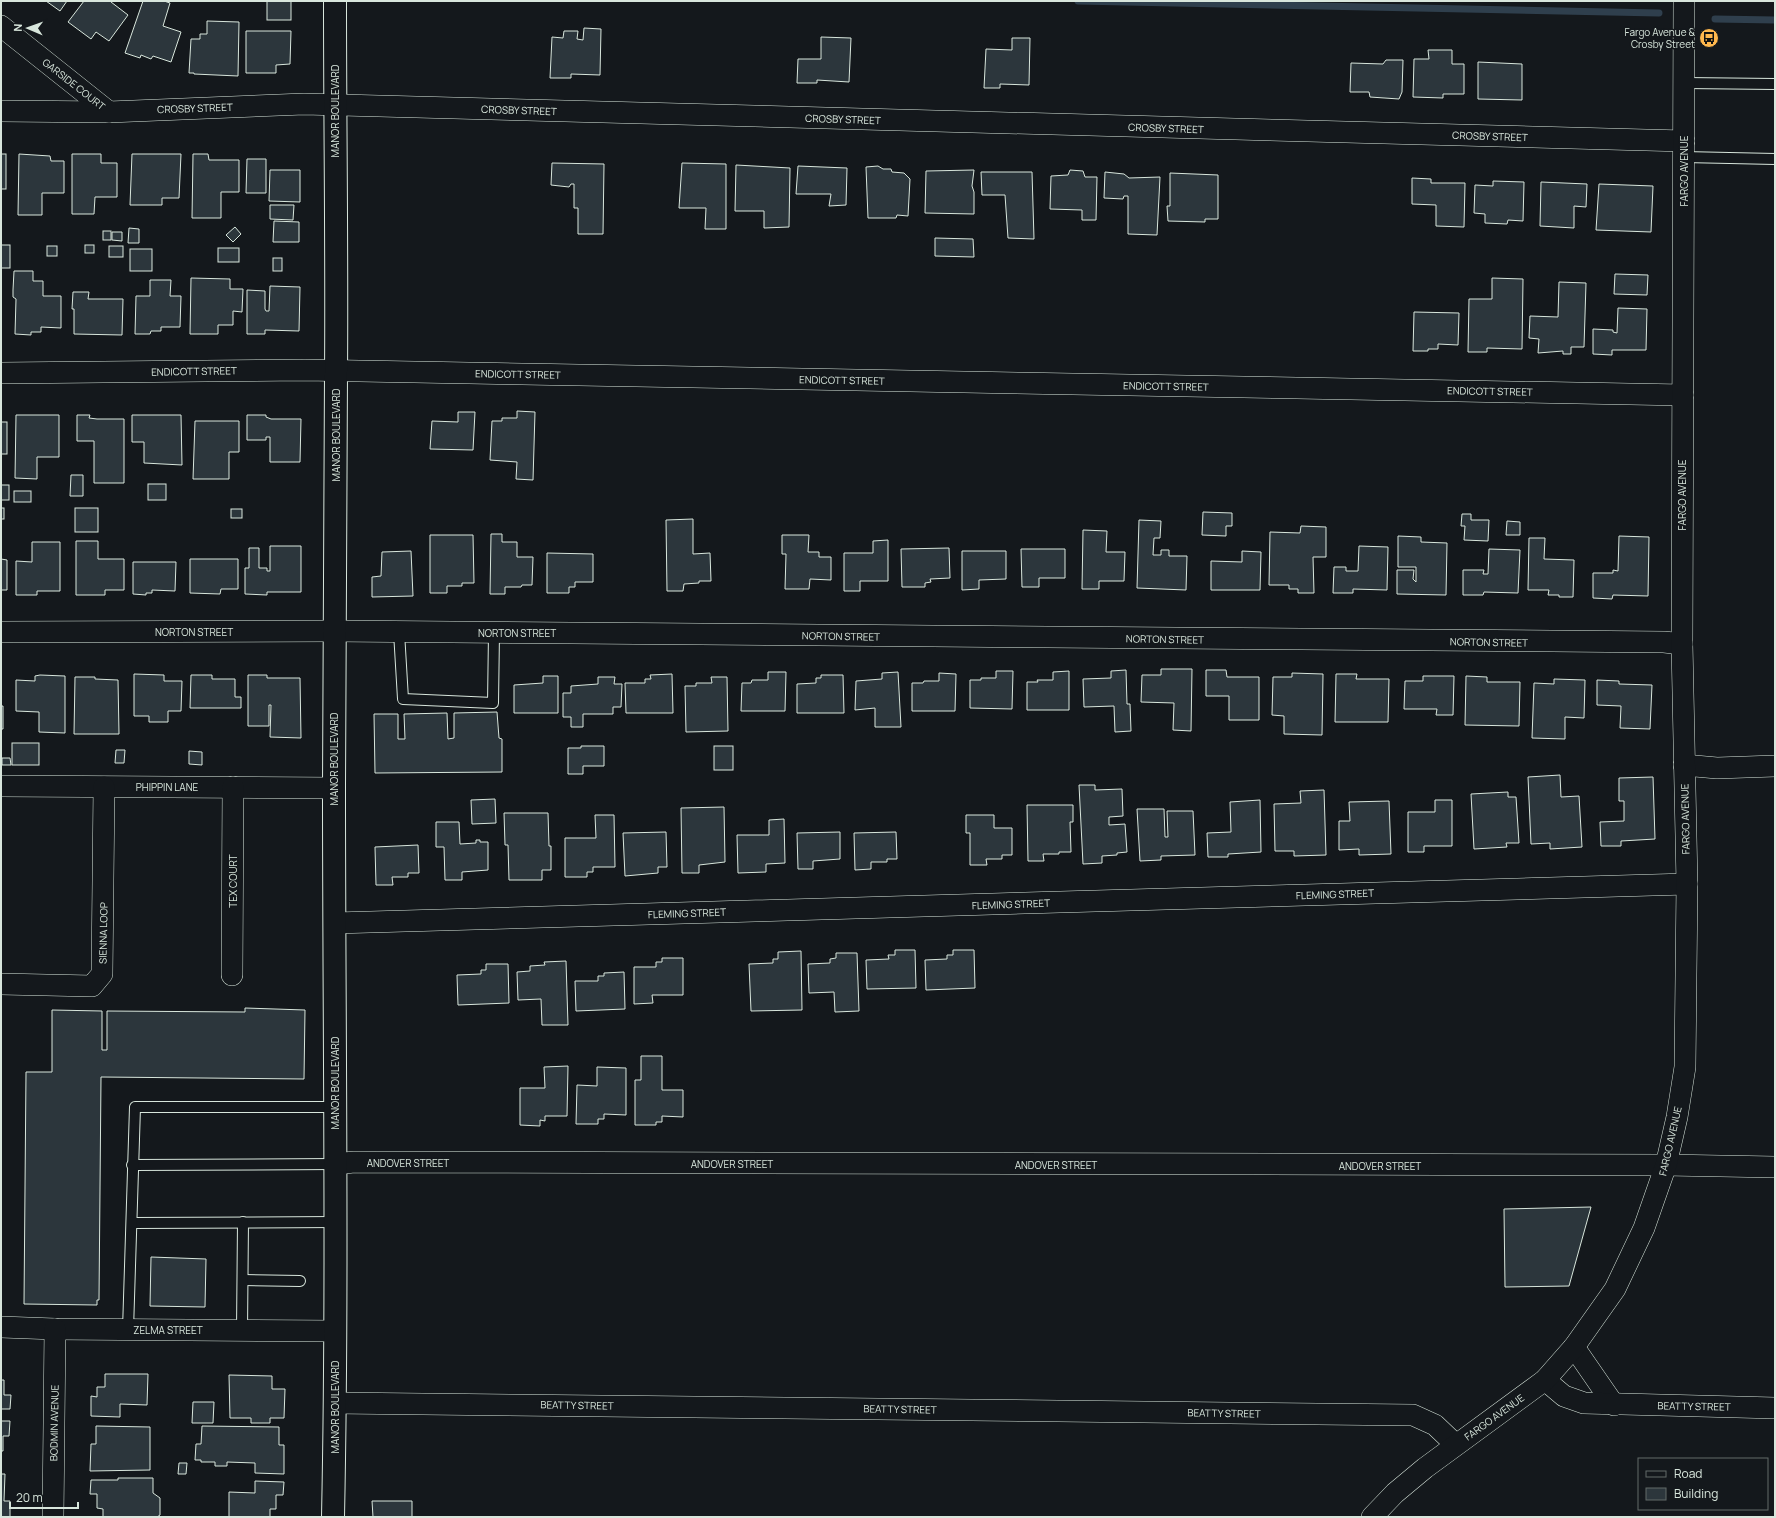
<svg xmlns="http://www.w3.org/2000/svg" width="1776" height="1518" viewBox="0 0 1776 1518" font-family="Manrope,sans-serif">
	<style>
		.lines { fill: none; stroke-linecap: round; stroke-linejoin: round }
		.stream { stroke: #2f3f4d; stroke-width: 7 }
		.building { fill: #2c363c; stroke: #d8e6dc }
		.service-casing { stroke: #d8e6dc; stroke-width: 12 }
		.minor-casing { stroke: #d8e6dc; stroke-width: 22 }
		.tertiary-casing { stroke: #d8e6dc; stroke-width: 24 }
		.service { stroke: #14181c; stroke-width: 10 }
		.minor { stroke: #14181c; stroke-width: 21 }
		.tertiary { stroke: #14181c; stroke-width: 22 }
		.labels { text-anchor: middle; stroke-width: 3; stroke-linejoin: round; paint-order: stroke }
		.poi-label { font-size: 10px; fill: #d8e6dc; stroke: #14181c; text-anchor: end }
		.street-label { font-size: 10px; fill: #d8e6dc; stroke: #14181c }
	</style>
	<rect width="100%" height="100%" fill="#14181c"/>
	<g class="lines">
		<g class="stream">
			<path d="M1078,1L1659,13"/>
			<path d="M1715,19L1775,20"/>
		</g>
	</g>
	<g class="building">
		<path d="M46,1H67L60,11Z"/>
		<path d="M84,1H112L111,2L128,15L109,41L96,32L91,39L68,22Z"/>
		<path d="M143,1H164L170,3L163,26L181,32L171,62L153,56L151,59L141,55L140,58L125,53Z"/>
		<rect x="267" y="1" width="24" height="19"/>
		<path d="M207,21L239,22L238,76L194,74V73H189L191,39H200V34H207Z"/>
		<path d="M584,28L601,29L600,75L571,74V78H550L552,37L563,38L564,31H578L577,39L583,40Z"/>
		<path d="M246,31H291L290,64L276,65V73H246Z"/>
		<path d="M821,37L851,38L849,82L817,80V83H797L798,59H821Z"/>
		<path d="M1012,38H1030L1029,85L1000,84V88H984L986,49L1012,50Z"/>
		<path d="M1428,50H1452V64H1464V94H1443V98L1413,97L1414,59H1429Z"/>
		<path d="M1386,60H1403L1402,92L1399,99L1370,97L1369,92H1350L1351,63L1383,64Z"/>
		<path d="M1478,62L1522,64V100L1478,99Z"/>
		<rect x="1" y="154" width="5" height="35"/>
		<path d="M19,154L50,156L51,161H64V193H42V215H18Z"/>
		<path d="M72,154H101V163H117V197H95L94,214H72Z"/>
		<path d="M132,154H181L179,198H162V205H130Z"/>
		<path d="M193,154H208L209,160H239V192H221V218H192Z"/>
		<path d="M247,159H266V193H246Z"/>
		<path d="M552,163L604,164L603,234H578V208H574V184H571L569,187L551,185Z"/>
		<path d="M682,163L726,164V229H705L706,208H679Z"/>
		<path d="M736,165L790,168L789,227L764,228V211H735Z"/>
		<path d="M798,166L847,168L846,205L829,206L831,194H796Z"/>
		<path d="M878,166L883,169H891L892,172L904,173L910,179L908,216L897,215L896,218H868L866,167Z"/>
		<path d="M270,170H300V202L269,201Z"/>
		<path d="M974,170L972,186L974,192V214L925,213L926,171Z"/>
		<path d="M1070,170L1083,171L1085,177H1097L1096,220H1082V210L1050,209L1051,176L1068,175Z"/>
		<path d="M981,172H1032L1034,239L1008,238L1005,195H982Z"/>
		<path d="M1105,172L1124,174L1129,178L1160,177L1157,235L1128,234V196H1124L1123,199L1104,198Z"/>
		<path d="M1170,173L1218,175V219H1205V222L1168,221L1167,206H1170Z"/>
		<path d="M1412,178L1431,179V183H1465L1464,227L1436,226V205L1412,204Z"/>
		<path d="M1493,181L1524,182L1523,221L1508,220L1507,224L1485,223V214L1474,213L1475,185L1493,186Z"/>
		<path d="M1541,182L1587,184L1586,207L1574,206V228L1540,226Z"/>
		<path d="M1599,184L1653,186L1651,232L1596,230Z"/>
		<path d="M270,205H294L293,220L270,219Z"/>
		<path d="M274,221L299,222V242H273Z"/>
		<path d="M235,227L241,234L233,242L226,235Z"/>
		<path d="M129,228L139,229V243H128Z"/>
		<rect x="103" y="231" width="8" height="9"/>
		<path d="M112,232H122V241L112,240Z"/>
		<path d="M935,238L973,239L974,257L935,256Z"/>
		<rect x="1" y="245" width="9" height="23"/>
		<rect x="85" y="245" width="9" height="8"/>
		<rect x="47" y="246" width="10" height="10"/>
		<rect x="109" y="246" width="14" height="11"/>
		<rect x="218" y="248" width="21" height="14"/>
		<rect x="130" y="249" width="22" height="22"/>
		<rect x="273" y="258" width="9" height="13"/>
		<path d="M14,271H33V281H43V296H61V328L41,327V332H31V335L15,334L16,299L13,297V290Z"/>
		<path d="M1615,274L1648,275L1647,295L1614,294Z"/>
		<path d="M191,278L230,279V289H243L242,312L233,311V325H218V334H190Z"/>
		<path d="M1492,278L1523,279L1522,349L1487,348V352H1468L1469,299H1492Z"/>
		<path d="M150,280H171L170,296H181L180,327H161V331H151L150,334H135L136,296H150Z"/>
		<path d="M1559,282L1586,283L1584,347H1571V354H1563V351L1538,353L1539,339L1529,338L1530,316L1558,317Z"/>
		<path d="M270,286L300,287L299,331L265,330V334H247V290L265,291V309L266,311H269Z"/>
		<path d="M73,292H89L88,299H123L122,335L74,334V309H72Z"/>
		<path d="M1618,308L1647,309L1646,350H1612V355L1593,354V329L1613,330V332L1617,333Z"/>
		<path d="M1414,312L1459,313L1458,345L1438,344V349H1428V351H1413Z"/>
		<path d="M517,411L535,412L533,480L516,479L517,462L490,460L492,421H502V418H517Z"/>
		<path d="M458,412H475L473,450L430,449L432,421L458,422Z"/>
		<path d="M16,415H59V457H37V479L15,478Z"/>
		<path d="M77,415H90L89,418L97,419H124V483H94V441H77Z"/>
		<path d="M132,415H181L182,465L144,463V442H132Z"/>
		<path d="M247,415H266V417L271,419H301L300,462H270V437H266V440H247Z"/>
		<path d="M195,421H239V452H229V479H193Z"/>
		<rect x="1" y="422" width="6" height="32"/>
		<path d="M71,475H83V496H70Z"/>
		<rect x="148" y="484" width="18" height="16"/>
		<rect x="1" y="485" width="8" height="15"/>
		<rect x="14" y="491" width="17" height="11"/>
		<rect x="1" y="508" width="3" height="11"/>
		<rect x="75" y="508" width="23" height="24"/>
		<rect x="231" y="509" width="11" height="9"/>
		<path d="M1203,512L1232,513V526H1226V536L1202,535Z"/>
		<path d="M1462,514H1471V520H1489L1488,541L1464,540L1465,526H1461Z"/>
		<path d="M693,519V554L710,553L711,581H699V583L684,584L683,591H667L666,520Z"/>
		<path d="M1139,520L1161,521L1160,538H1154L1153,555H1161V550H1169V556H1187L1186,590L1137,588Z"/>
		<path d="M1507,521L1520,522V535H1506Z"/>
		<path d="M1301,526L1326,527V557H1313L1314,593H1298V589H1289V585H1269L1270,532L1300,533Z"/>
		<path d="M1083,530L1107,531L1106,552H1125L1124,581H1099V589H1082Z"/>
		<path d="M491,534H502V542H517V557H533L532,585H522L521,587H505V594H490Z"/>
		<path d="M430,535H473L474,583H462V586H447V593H430Z"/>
		<path d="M782,535H809L808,552H819V557H831V580L810,579L809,589H785L786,554H782Z"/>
		<path d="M1398,536L1421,537V542L1447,543L1446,595L1397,594V570H1414L1413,579L1416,582V567H1398Z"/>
		<path d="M1619,536L1649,537L1648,596L1613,595L1612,599L1593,598V573H1613V570L1618,571Z"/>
		<path d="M1529,538H1545L1544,559L1574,560L1573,597H1559V595H1548L1549,590H1528Z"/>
		<path d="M888,540V581H860V591H844V553H873V541Z"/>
		<path d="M76,541H98V559H124V590H105V595H76Z"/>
		<path d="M32,542H60V591H37V595H16V561L32,562Z"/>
		<path d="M270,546H301V592H267V595L245,594V568H249V548H259V568H267V571H270Z"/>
		<path d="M1359,546L1388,547L1387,590L1353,589V593H1333L1334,567H1346V571H1358Z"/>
		<path d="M949,548L950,578L930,579L931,582L925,583V587H902L901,549Z"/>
		<path d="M1021,549H1065V578H1039V587H1022Z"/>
		<path d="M1489,549L1520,550L1518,593L1484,592L1483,595H1463V570H1484L1483,574H1488Z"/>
		<path d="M411,551L413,596L372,597V577L381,576L382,552Z"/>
		<path d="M962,551H1006V579L979,580V589L962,590Z"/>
		<path d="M1242,551L1261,552L1260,590H1211V561L1242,562Z"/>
		<path d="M547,553L593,554V582H575V587H569V593H547Z"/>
		<path d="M1,559L7,560V590H1Z"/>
		<path d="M190,559H238V589H221L220,594L190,593Z"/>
		<path d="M133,562H176L175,591L152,590V593H146V595L133,594Z"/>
		<path d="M1161,669H1192L1191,731L1173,730L1174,703L1141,702L1142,675H1161Z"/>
		<path d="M1126,670L1127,704H1130L1131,731L1115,732L1114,706L1084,707L1083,679L1111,678V671Z"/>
		<path d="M1206,670H1226L1227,677H1259V720H1229V696H1206Z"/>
		<path d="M996,671H1013L1012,709L970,708V680H981V678H996Z"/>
		<path d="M1069,671V710H1027V682H1038L1037,680H1053V672Z"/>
		<path d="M768,672H786L785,711H741L742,683H751L752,680H768Z"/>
		<path d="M898,672L901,727H875V708L855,710L856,681L882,679V673Z"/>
		<path d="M939,673L956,674L955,711H912V683H923L924,681H939Z"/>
		<path d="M1292,673L1323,674L1322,735L1284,734V716L1272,715L1273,677H1292Z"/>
		<path d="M134,674L164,675V681H182L181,711H168V722H149V716H134Z"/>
		<path d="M672,674L673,713H626L625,683H645V679H651L650,675Z"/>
		<path d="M1336,674H1357L1356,679H1389L1388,722H1335Z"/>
		<path d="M40,675L65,676V733L39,732V712L16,711V680L35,681V676Z"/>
		<path d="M191,675H212V679H235V697H241V708H190Z"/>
		<path d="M248,675H267V678H300L301,738L270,737L271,705H269V726H248Z"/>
		<path d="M821,675H843L844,713H797V684L816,683V678H821Z"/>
		<path d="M543,676H558V713H514V685L543,683Z"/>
		<path d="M1423,676H1454L1453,715H1436L1437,709H1404L1405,681H1423Z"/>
		<path d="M1466,676L1487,677V682H1520L1519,726L1465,725Z"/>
		<path d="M75,677H95V679L118,680L119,734H74Z"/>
		<path d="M598,677H615L614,684H622L621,707H613V714H583V727H571V717H563V693H571V686L598,684Z"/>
		<path d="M711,677H727L728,731L686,732L685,686H696V683H712Z"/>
		<path d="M1554,679L1585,680L1584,718L1565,717V739L1532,738L1534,683L1554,684Z"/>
		<path d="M1,680V706H3V729H1Z"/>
		<path d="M1597,680L1619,681V684L1652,685L1650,729L1620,728L1621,706L1597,705Z"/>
		<path d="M497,712L499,738L502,739V772L375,773L374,714H398V739H405L404,714L447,713L448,739L454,738V713Z"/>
		<rect x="12" y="743" width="27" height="22"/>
		<path d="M581,746H604V766H583V774H568V748H581Z"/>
		<rect x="714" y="746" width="19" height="24"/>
		<path d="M116,750H125L124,763H115Z"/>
		<path d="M189,751L202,752V765L189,764Z"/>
		<path d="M2,758H10L11,765H2Z"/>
		<path d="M1560,775L1561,797L1579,796L1582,847L1550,849V843L1531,844L1528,777Z"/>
		<path d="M1653,777L1655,839L1621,841V846H1601L1600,822L1624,821V801H1619V778Z"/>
		<path d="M1079,785H1095V790L1122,789L1123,816L1109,817V825L1125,824L1127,852L1117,853V855L1102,856V863L1083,864Z"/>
		<path d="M1324,790L1326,855L1294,856V851H1275L1274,804L1301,803L1300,791Z"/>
		<path d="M1508,792V797H1516L1519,843H1506L1507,847L1474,849L1471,794Z"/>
		<path d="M495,799L496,823L472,824L471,800Z"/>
		<path d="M1260,800L1261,852L1228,854V857H1208L1207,833L1231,832L1230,802Z"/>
		<path d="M1435,800H1452V846H1424V852H1408V812H1435Z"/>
		<path d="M1389,801L1391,854L1359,855V849L1339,850V821H1350L1349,802Z"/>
		<path d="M1027,805H1073V822H1070L1071,852H1059V854H1043L1044,861H1028Z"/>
		<path d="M724,807L725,862L699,865V873H682L681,808Z"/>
		<path d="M1137,809H1164L1165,837H1168L1167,811H1193L1195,855L1161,856V860L1140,861Z"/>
		<path d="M504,813H548L549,846H551V870H542V880H509L508,845H505Z"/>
		<path d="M595,815H614L615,867H593V872H587V877H565V838H596Z"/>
		<path d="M966,815H994V828H1012V855H1002V859H986L987,865H970V833H966Z"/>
		<path d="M784,819L785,863L766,864V872L738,873L737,835H769V820Z"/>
		<path d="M436,822H459L460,844L476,843V840H480V842H488V870L462,872V880H445L444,847H436Z"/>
		<path d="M666,832L667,867H658V873L625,876L623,833Z"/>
		<path d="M840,832V859L813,861V869H798L797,833Z"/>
		<path d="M896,832L897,859H887V862H871V869L855,870L854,833Z"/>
		<path d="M418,845L419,873H408V877H392L393,885H376L375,847Z"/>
		<path d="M895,950H915L916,988L867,989L866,960L889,959L888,955H895Z"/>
		<path d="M953,950H974L975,988L926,990L925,960L947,959V955H953Z"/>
		<path d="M801,951L802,1010L751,1011L749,964L773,963V959H778V952Z"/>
		<path d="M836,953H857L859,1011L835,1012L834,992L809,993L808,964L830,963V959L836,958Z"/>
		<path d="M662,958H683V995H652L653,1003L634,1004V967H656V962H662Z"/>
		<path d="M566,961L568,1025H542L541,999L518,1000L517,972L530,971V966L545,965L544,962Z"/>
		<path d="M486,964H508L509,1003L458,1005L457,975L481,974V970H486Z"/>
		<path d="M624,972L625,1009L576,1011L575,981H598V976H604V973Z"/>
		<path d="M245,1008L305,1010L304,1079L101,1077L99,1300H97V1305L24,1304L26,1072H52V1010L102,1011V1050H107V1011L245,1012Z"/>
		<path d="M641,1056H662V1090H683V1117L662,1116V1122H656V1125H635V1080H641Z"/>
		<path d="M568,1066L567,1116H545V1121L540,1120V1126L520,1125V1088H545L544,1067Z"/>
		<path d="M597,1067L626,1068V1115L604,1114V1119H598V1124H576L577,1085L597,1086Z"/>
		<path d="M1591,1207L1569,1286L1505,1287L1504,1209Z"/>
		<path d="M151,1257L206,1259L205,1307L150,1306Z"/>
		<path d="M105,1374H148L147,1405L120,1404V1417L91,1416V1396L97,1397V1387H105Z"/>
		<path d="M229,1375L272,1376V1389H285L284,1418H270V1423H251V1418H230Z"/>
		<path d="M1,1380H4V1395H11L10,1409H1Z"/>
		<path d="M193,1402H214L213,1423H192Z"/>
		<path d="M1,1421H10L9,1436H3V1451H1Z"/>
		<path d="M96,1426L150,1427V1470L90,1471L91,1444H96Z"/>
		<path d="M202,1426L279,1427V1445H284V1474L255,1473V1463L227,1462V1466H215V1462H201V1460H195L196,1444H201Z"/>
		<path d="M179,1463H187L186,1474H178Z"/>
		<path d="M1,1474H5L4,1501H10V1517H1Z"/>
		<path d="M118,1478H153V1493L160,1498V1515L157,1517H103V1509L97,1508V1494H90L91,1480H118Z"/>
		<path d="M255,1481L284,1482L283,1495H276V1509H270V1517H229V1492L255,1493Z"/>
		<path d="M372,1501H412V1517H373Z"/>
	</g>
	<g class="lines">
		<g class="service-casing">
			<g id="service">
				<path d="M1685,83L1775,84"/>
				<path d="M1684,157L1775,159"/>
				<path d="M399,632L403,699L493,703L494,633"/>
				<path d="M132,1165L336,1164"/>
				<path d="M132,1223L336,1222"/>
				<path d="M243,1280L300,1281"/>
				<path d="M128,1330L135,1107H335"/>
				<path d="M242,1330L243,1222"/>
			</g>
		</g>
		<g class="minor-casing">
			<g id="minor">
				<path d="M1,26L109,112"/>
				<path d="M1,111L109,112L304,104L1684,141"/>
				<path d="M1,373L305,370L1683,395"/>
				<path d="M1,632L335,631L1664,642L1682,644"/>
				<path d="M1684,765L1717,768L1775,766"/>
				<path d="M1,786L334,788"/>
				<path d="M335,923L1687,884"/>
				<path d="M232,975L233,787"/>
				<path d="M1,984L92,986L102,974L104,787"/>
				<path d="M336,1164L354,1162L1666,1165L1775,1167"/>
				<path d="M1,1327L55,1329L334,1331"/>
				<path d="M1574,1347L1614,1405"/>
				<path d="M1545,1380L1564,1396L1584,1403L1775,1408"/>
				<path d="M336,1403L1413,1415L1435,1425L1455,1444"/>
				<path d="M53,1517L55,1329"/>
				<path d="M1372,1517L1395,1493L1425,1468L1545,1380L1574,1347L1615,1289L1644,1228L1666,1165L1677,1117L1685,1067L1687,884L1682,644L1684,1"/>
			</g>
		</g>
		<g class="tertiary-casing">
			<path id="tertiary" d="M333,1517C338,1273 334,1029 334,786C334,649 336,511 336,374C337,250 335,125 335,1"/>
		</g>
		<use href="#service" class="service"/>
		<use href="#minor" class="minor"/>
		<use href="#tertiary" class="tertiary"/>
	</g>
	<defs>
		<g id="bus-disc" transform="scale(1)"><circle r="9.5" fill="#ffb74d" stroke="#14181c"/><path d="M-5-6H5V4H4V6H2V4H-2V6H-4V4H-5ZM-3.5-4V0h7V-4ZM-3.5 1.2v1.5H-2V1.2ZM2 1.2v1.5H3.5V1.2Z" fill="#111"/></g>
	</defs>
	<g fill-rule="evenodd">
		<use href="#bus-disc" x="1709" y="38"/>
	</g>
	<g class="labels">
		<g class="poi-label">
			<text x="1695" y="36">Fargo Avenue &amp;<tspan x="1695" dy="12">Crosby Street</tspan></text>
		</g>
		<g class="street-label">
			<text transform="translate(74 84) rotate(38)" y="4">GARSIDE COURT</text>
			<text transform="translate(195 108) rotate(-2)" y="4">CROSBY STREET</text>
			<text transform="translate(519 110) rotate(2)" y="4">CROSBY STREET</text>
			<text transform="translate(335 111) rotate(-90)" y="4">MANOR BOULEVARD</text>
			<text transform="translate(843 119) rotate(2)" y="4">CROSBY STREET</text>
			<text transform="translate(1166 128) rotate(2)" y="4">CROSBY STREET</text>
			<text transform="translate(1490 136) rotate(2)" y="4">CROSBY STREET</text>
			<text transform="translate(1684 171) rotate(-90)" y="4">FARGO AVENUE</text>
			<text transform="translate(194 371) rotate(-1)" y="4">ENDICOTT STREET</text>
			<text transform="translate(518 374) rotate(1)" y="4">ENDICOTT STREET</text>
			<text transform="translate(842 380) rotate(1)" y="4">ENDICOTT STREET</text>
			<text transform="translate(1166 386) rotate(1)" y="4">ENDICOTT STREET</text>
			<text transform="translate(1490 391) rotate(1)" y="4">ENDICOTT STREET</text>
			<text transform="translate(336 435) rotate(-90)" y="4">MANOR BOULEVARD</text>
			<text transform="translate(1682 495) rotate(-90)" y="4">FARGO AVENUE</text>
			<text x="194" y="636">NORTON STREET</text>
			<text x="517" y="637">NORTON STREET</text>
			<text transform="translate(841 636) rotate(1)" y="4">NORTON STREET</text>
			<text transform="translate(1165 639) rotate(1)" y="4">NORTON STREET</text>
			<text transform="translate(1489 642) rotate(1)" y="4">NORTON STREET</text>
			<text transform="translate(334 759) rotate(-90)" y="4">MANOR BOULEVARD</text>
			<text x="167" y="791">PHIPPIN LANE</text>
			<text transform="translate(1685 819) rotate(-91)" y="4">FARGO AVENUE</text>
			<text transform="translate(233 881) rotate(-90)" y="4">TEX COURT</text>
			<text transform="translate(1335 894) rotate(-2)" y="4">FLEMING STREET</text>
			<text transform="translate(1011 904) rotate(-2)" y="4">FLEMING STREET</text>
			<text transform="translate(687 913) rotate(-2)" y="4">FLEMING STREET</text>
			<text transform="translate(103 933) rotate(-89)" y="4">SIENNA LOOP</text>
			<text transform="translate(335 1083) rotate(-90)" y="4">MANOR BOULEVARD</text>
			<text transform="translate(1670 1141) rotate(-77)" y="4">FARGO AVENUE</text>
			<text x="408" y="1167">ANDOVER STREET</text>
			<text x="732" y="1168">ANDOVER STREET</text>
			<text x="1056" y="1169">ANDOVER STREET</text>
			<text x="1380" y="1170">ANDOVER STREET</text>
			<text x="168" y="1334">ZELMA STREET</text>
			<text transform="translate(577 1405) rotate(1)" y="4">BEATTY STREET</text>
			<text transform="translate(1694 1406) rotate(1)" y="4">BEATTY STREET</text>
			<text transform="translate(335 1407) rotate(-90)" y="4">MANOR BOULEVARD</text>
			<text transform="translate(900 1409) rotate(1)" y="4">BEATTY STREET</text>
			<text transform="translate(1224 1413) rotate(1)" y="4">BEATTY STREET</text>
			<text transform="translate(1494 1417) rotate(-36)" y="4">FARGO AVENUE</text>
			<text transform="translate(54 1423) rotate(-89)" y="4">BODMIN AVENUE</text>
		</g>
	</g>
	<rect width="1776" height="1518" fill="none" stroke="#d8e6dc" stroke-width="4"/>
	<rect x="1638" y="1458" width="130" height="52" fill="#14181c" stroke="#626a69"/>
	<rect x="1646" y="1471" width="20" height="6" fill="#14181c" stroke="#626a69"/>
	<text x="1674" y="1478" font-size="12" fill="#d8e6dc">Road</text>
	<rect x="1646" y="1488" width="20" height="12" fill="#2c363c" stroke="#626a69"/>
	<text x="1674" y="1498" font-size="12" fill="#d8e6dc">Building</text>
	<g transform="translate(28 28) rotate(272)" stroke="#14181c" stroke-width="3" paint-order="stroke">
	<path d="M0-3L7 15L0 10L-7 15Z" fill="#d8e6dc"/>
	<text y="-6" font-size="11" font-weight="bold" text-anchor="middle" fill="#d8e6dc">N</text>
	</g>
	<path d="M10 1502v6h68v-6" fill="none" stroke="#d8e6dc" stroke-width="2"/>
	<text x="16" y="1502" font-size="12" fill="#d8e6dc" stroke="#14181c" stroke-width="3" paint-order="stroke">20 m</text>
</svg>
